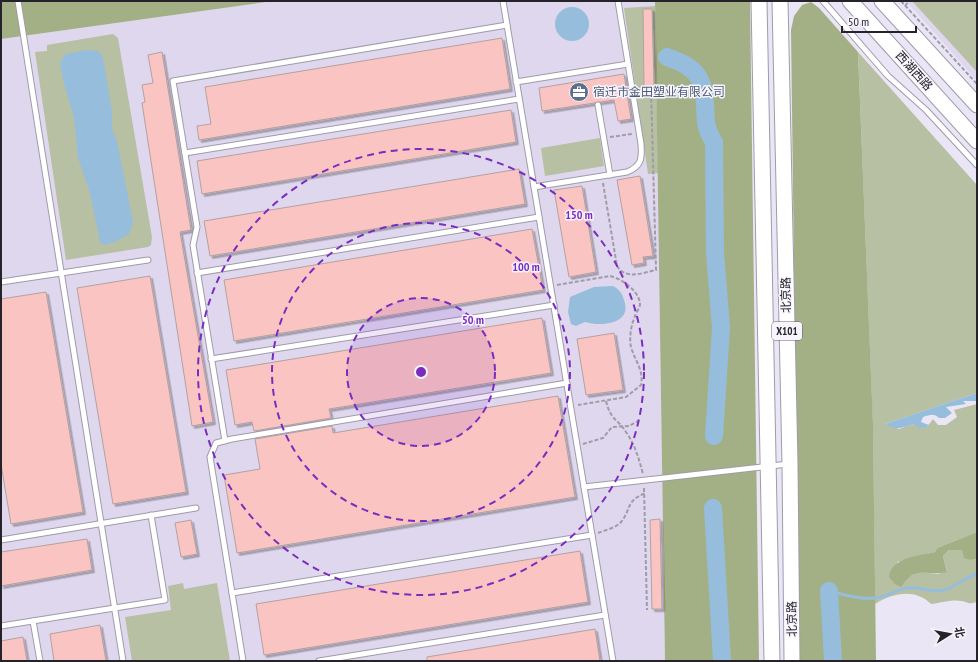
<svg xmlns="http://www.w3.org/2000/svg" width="978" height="662" viewBox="0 0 978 662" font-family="'PT Sans Narrow','Noto Sans SC',sans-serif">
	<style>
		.built { fill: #dfd7ee }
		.green { fill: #b7c0a2 }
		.forest { fill: #a3b085 }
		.water { fill: #97bddd }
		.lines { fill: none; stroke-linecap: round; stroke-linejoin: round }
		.stream { stroke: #97bddd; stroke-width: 3 }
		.river { stroke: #97bddd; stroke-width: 18 }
		.building { fill: #fac4c2; stroke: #b3a1a0; filter: url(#shadow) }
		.lane-casing { stroke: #9f9ba9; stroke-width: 7 }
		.primary-casing { stroke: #9f9ba9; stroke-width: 17 }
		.path { stroke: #a09ca7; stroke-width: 2; stroke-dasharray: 4 2; stroke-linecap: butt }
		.lane { stroke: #fff; stroke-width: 5 }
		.primary { stroke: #fff; stroke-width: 15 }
		.ring { fill: none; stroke: #7b2cbf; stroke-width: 2; stroke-dasharray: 7 5 }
		.labels { text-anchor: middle; stroke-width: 3; stroke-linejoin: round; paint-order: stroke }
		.shield { fill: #f7f4fd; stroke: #646269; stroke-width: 1 }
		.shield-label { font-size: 11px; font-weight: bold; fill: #252329 }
		.street-label { font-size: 12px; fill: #252329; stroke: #f7f4fd }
		.service-label { font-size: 12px; fill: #4e5e75; stroke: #f7f4fd; text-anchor: start }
		.centre { fill: #7b2cbf; stroke: #f7f4fd; stroke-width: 2 }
		.ring-label { font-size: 12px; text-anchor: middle; font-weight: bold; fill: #7b2cbf; stroke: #f7f4fd; stroke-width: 3; stroke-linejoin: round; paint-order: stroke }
	</style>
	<defs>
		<filter id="shadow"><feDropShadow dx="2.5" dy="2.5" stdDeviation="0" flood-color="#0004"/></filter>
	</defs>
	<rect width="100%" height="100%" fill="#ebe6f5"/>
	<g class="built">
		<path d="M273,1H655L665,661H1V39Z"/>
		<path d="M906,1H977V81Z"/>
	</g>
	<g class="green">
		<path d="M912,1H977V72Z"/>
		<path d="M655,6L658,173L648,174L624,8Z"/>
		<path d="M113,34L118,38L152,237L151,245L148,247L66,260L35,52L47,51V45Z"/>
		<path d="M858,52L977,185V393L885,424L899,429L914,424L927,427L933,419L938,425H946L957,417L954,410L977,404V532L937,548L935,552L897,562L906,578L918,572L938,574L947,571L943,556L949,550H963L971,560L977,559V602C966,605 970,602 961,601C953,599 939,603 931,604C915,588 893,593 875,604L873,428Z"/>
		<path d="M600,138L604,166L545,176L541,148Z"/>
		<path d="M183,583L184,589L217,583L230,661H132L125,617L171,610L168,586Z"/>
	</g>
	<g class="forest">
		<path d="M1,1H273L1,39Z"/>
		<path d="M655,1H750L759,661H665Z"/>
		<path d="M811,2L819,8L858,52L873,424L876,661H799L791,30L794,16L802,5Z"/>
		<path d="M977,532V559L971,560L964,558L962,550H949L943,556L947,572C926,577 915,564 901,587L895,584L889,577C891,557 919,556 935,552L937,548Z"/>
	</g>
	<g class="water">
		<circle cx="572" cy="24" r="17"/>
		<path d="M87,50L98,51L102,55L104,64L112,111V129L117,141L133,222L129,234L115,242L103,245L100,242L90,193L78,158L74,118L63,80L60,62L66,54Z"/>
		<path d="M613,286C619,289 622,293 624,300C633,324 601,327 585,322L576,326L571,324L568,312L570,297L594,287Z"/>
		<path d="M977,393L976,401H963L966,404L946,407L952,413L945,418H939C934,413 930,415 923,417L921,422L929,425L927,427L919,428L914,424C902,428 896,431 885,424Z"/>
	</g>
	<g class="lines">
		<path class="stream" d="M829,591C845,595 864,601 881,597C890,595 898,589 907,588C919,586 929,593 944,590C956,587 965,577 977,574"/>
		<g class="river">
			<path d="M667,57C674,60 681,62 687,66C708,79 704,102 706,122C707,130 710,136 714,142L715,253L721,328L714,436"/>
			<path d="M713,508L722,661"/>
			<path d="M829,591L833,661"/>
		</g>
	</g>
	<g class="building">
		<path d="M643,9H652L654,87L644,88Z"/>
		<path d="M502,38L510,89L199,140L197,126L211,124L205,87Z"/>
		<path d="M162,52L191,230L180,232L213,422L192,426L142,103L145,102L142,85L153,83L148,55Z"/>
		<path d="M624,74L631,119L618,121L614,100L542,111L539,88Z"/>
		<path d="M511,110L516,142L202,194L197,161Z"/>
		<path d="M519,169L525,204L210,256L204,221Z"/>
		<path d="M640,176L653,256L643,257L644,263L632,265L617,180Z"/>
		<path d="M582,186L596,272L569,277L554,190Z"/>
		<path d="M532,229L543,290L234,341L224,280Z"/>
		<path d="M150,276L186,492L113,504L77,288Z"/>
		<path d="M46,292L83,512L11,524L1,464V299Z"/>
		<path d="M542,318L551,373L329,409L331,418L254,431L252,422L235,425L226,370Z"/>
		<path d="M614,333L623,390L586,395L577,339Z"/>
		<path d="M558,396L575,497L237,553L224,475L260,469L255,439L332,426L333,433Z"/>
		<path d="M660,519L662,609H652L650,520Z"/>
		<path d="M191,520L197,554L181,557L175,523Z"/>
		<path d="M87,539L92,570L1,586V552Z"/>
		<path d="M580,551L588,602L264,655L256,604Z"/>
		<path d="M100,625L106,661H54L50,634Z"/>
		<path d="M595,629L600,661H427V657Z"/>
		<path d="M23,637L27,661H1V641Z"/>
	</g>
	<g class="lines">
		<g class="lane-casing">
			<g id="lane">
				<path d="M18,1L123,661"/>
				<path d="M503,1L613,661"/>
				<path d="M823,1L888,76L926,110L977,165"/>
				<path d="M516,82L628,64"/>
				<path d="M598,105L610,175"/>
				<path d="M185,153L519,99"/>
				<path d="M534,187L627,172C642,166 642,158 641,144L618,1"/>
				<path d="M197,273L539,217"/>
				<path d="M1,282L148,260"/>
				<path d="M211,359L554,305"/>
				<path d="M225,441L193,245L197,227L173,81L507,25"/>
				<path d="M584,487L788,464"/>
				<path d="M1,540L196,508"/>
				<path d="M232,593L592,535"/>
				<path d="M33,621L40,661"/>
				<path d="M1,626L165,600L151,515"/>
				<path d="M243,661L210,457L216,443L232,439L567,383"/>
				<path d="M319,661L605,615"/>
			</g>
		</g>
		<g class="primary-casing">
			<g id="primary">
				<path d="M759,1L772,661"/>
				<path d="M780,1L790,464L792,661"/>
				<path d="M850,1L977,141"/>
				<path d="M882,1L977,105"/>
			</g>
		</g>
		<g class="path">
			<path d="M901,1L977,84"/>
			<path d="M905,6L909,1"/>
			<path d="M610,137L632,134"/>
			<path d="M603,183L617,266C626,280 642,273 656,270L651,89"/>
			<path d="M557,285L610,276C622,279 640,291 640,305C639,309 636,313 635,316C631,325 629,338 631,347C635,361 644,370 641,385L626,397L578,405"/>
			<path d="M606,401C611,421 617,418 626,432C635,445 639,459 643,474"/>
			<path d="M583,444L603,438L612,427L629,426L638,421"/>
			<path d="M644,488L647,610"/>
			<path d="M598,533C605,530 616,528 621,522C632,508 625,502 645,493"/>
		</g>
		<use href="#lane" class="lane"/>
		<use href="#primary" class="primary"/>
	</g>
	<circle cx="421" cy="372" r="74" fill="#7b2cbf" fill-opacity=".12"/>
	<g class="ring">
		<circle cx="421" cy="372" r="74"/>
		<circle cx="421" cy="372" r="149"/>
		<circle cx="421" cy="372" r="223"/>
	</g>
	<defs>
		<g id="office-disc" transform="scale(1)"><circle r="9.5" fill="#5c6f8a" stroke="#f7f4fd"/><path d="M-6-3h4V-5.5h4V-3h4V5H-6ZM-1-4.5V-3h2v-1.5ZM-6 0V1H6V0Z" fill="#fff"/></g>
	</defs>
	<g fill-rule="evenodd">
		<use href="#office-disc" x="579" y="92"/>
	</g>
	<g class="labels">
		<rect class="shield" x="772" y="322" width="30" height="18" rx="3"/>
		<g class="shield-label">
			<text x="787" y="335">X101</text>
		</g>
		<g class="street-label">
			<text transform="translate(914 71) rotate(48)" y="4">西湖西路</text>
			<text transform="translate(786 295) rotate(-91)" y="4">北京路</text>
			<text transform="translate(792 619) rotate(-91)" y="4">北京路</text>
		</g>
		<g class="service-label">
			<text x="593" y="96">宿迁市金田塑业有限公司</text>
		</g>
	</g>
	<circle cx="421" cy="372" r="6" class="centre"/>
	<g class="ring-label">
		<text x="579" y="219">150 m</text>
		<text x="526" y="271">100 m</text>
		<text x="473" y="324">50 m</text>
	</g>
	<rect width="978" height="662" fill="none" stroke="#252329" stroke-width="4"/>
	<g transform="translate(950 634) rotate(79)" stroke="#f7f4fd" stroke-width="3" paint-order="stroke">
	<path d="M0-3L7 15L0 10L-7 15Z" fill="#252329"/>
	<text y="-6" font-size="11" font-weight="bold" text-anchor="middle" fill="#252329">北</text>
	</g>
	<path d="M842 26v6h74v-6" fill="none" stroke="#252329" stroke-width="2"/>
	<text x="848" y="26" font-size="12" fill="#252329" stroke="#f7f4fd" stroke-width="3" paint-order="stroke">50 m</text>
</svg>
